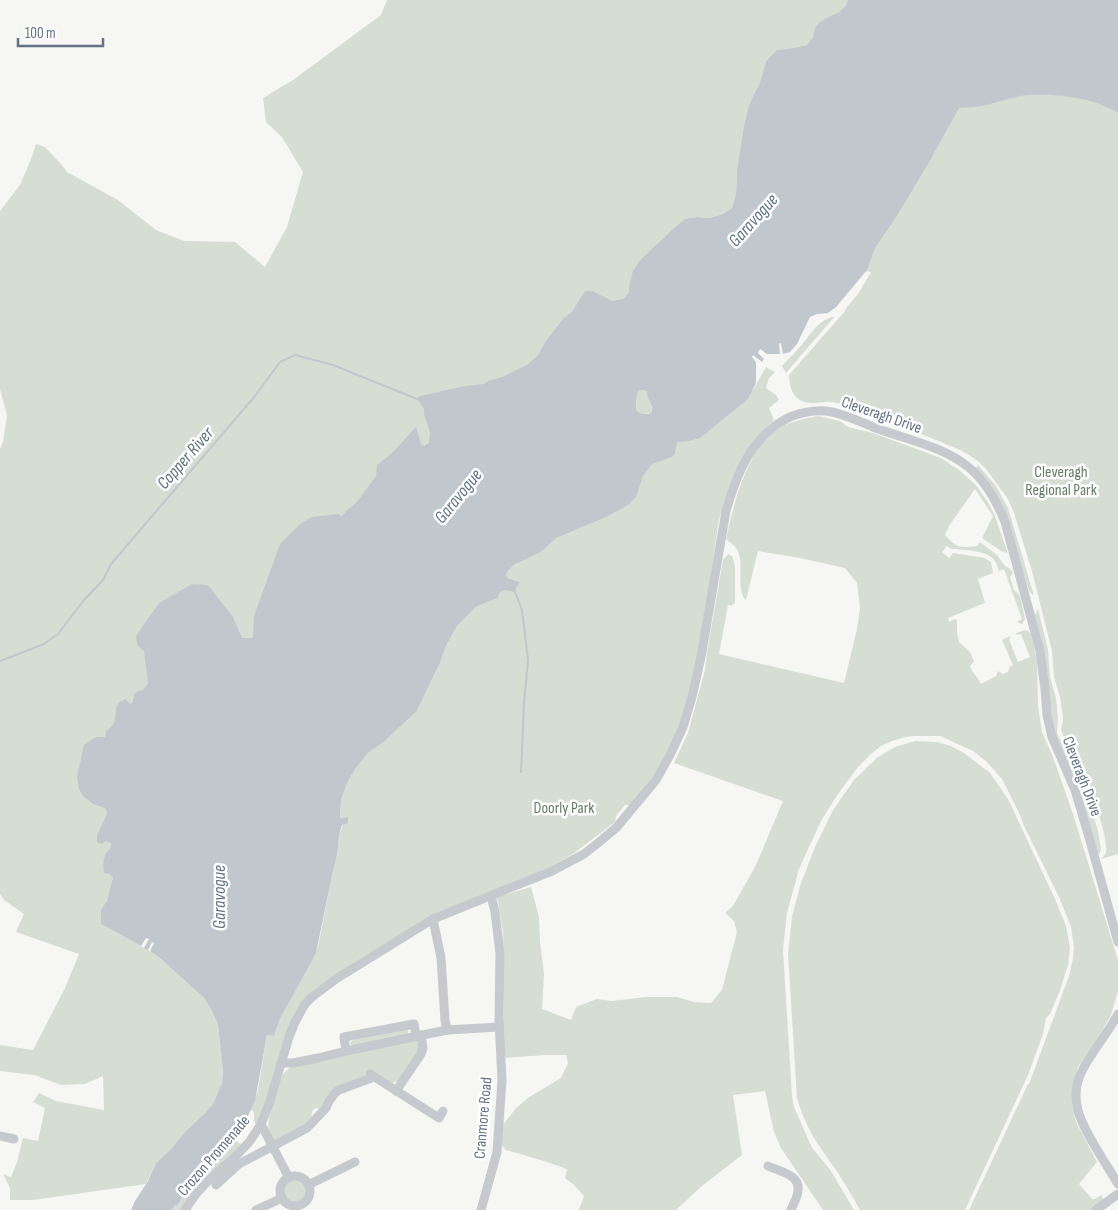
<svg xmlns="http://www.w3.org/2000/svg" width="1118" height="1210" viewBox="0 0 1118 1210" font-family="'Sofia Sans Condensed',sans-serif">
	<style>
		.green { fill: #d6ded4 }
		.water { fill: #c0c8ce; fill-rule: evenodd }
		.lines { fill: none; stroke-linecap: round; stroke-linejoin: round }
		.stream { stroke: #c0c8ce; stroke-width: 2 }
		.minor { stroke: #c6c9cd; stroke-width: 9 }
		.labels { text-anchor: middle; stroke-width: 5; stroke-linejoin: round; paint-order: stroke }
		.street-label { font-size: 16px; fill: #647285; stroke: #fff }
		.park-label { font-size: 16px; fill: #657c64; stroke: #fff }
		.water-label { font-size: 18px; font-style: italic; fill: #607481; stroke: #fff }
	</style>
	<rect width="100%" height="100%" fill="#f6f6f3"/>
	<g class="green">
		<path d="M387,0H848L846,5L839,12L830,16L816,28L813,37L807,45L793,48L778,50L766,61L760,82L749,105L744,125L737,170L736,194L732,208L723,214L709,218L698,217L674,228L640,260L629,286V292L623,299L105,808L107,814L111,848L117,875L101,924L148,950L162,960L204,998L212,1011L218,1025L223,1070L222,1083L219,1091L213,1104L205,1113L184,1133L171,1149L156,1163L146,1184L33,1200H10V1188L3,1174L11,1177L17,1162L23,1138L38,1141L45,1108L33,1102L39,1093L56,1101L104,1110L103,1076L85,1084L61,1085L34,1075L0,1071V1045L33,1050L65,988L79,954L16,932L24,914L4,900L0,894V449L3,442L7,415L0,389V211L20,185L31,159L36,144L45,147L60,163L67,172L118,200L156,230L184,241L235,242L265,267L287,227L303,172L282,137L266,122L263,98L293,80L381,15Z"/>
		<path d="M1118,80V854L1101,859C1104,856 1105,855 1106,852C1108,845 1099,812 1095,805C1092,801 1089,797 1087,792L1061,730L1063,718L1060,697L1054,677L1052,651L1032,571L1014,513L1008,499L986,469L979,462L969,455L958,449L904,427L891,420L886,424C870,416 855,408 838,403C829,400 820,403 811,403C795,403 789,389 789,375L845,311L847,307L858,294L871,272L866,271L836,307L941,104Z"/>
		<path d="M835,316L786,373L782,366C789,358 798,350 804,342C814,330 818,321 835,316Z"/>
		<path d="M766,367L775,372L769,378L766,388L776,395L779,400L769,408L774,420L757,436L748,450L726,498L719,519L704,621L693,678L684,712L676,733L661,763L653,776L631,805H625L616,816L615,822L573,854L552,866L459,906L308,996L272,1082L257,1125L254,1122V1112L251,1110L258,1090L267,1035L274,1036L280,1019L318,947L332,876C333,868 335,863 337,856C340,840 337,832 347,818H340L341,800L348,781L356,768L368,753L384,742L408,720L433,678L440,663L446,646L457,626L476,607L498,598L500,592L520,582L508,578L506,575C511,566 517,563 526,559L532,536L753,390Z"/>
		<path d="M640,390H644L647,392C649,400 654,406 651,413L643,414L637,411C635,405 636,394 640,390Z"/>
		<path d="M818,416L840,421L848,427L873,433L941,458L959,470L976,485L989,504L995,516L1007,551V553L1001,551L982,538L993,516L975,489L949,526L945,535C957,548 959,548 977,546L980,542L997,555L1005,566L1009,568L1013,573L1010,577L1014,590L1020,596L1025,619L1022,624L1017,622L1022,619L1004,569L999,571C997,566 996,560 991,557C984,551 961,549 951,549L947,546L942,552L949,558L953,553L985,558L991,562L993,573L978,579L985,603L948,618L949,622L954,619L957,620V632L959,642L970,652L974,661L970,666C972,673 978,677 981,684L996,676L998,671L1003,674L1008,672L1010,666L1013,665L1002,640L1010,636V638L1009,639L1018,662L1030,657L1021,634L1017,635L1016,633L1025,630L1028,631L1031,634L1037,661L1038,706L1042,732L1053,757L1073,814L1118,960V991L1111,1015L1099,1036L1078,1067L1072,1088V1105L1076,1122L1097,1162L1079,1184L1092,1199H1095L1101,1195L1104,1200L1091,1210H969L1028,1084H1029L1069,976L1073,959L1074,947L1071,927L1059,897L1024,826L1020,815L1002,779L986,761L973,751L940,736H914L905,737L892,741L881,746L870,755L858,767L838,794L821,821L799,869L787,913L783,950L792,1096L794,1107L812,1148L818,1155L831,1171L854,1210H823L781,1148L774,1132L765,1091L733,1095L742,1155L703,1185L676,1210H579L584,1196L574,1185L565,1178L567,1169L544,1161L506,1150L501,1145L503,1125L516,1108L529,1097L561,1078L568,1063L566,1055H544L506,1058C502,1044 501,1028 504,1015V955L503,932L497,897L531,887L539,917L540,942L544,974L542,1009L571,1020L576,1007L597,999L612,1001L646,997H677L694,1002L711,1003L722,990L737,932L734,921L725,913L733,906L756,865L783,801L674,763L688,733L705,670L707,652L723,560L728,554L732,556L735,566V603L731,606L728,605L719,654L844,683L857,629L860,608L857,583L845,568L800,558L758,551L746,600C736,591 743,566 739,554C737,547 731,543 726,539C734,503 746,451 778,429C790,421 804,419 818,416Z"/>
		<path d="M978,465L996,486L1008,508L1034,596L1029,591L1017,552L975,470Z"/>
		<path d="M1038,609L1048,650L1050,677L1056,698L1058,719L1057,733L1075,771L1086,799L1091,808L1098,831L1101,849L1100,853L1098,854L1086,812L1070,767L1063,755L1056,738L1051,713L1044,650L1035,615Z"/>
		<path d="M915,741L937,742L951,746L964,753L990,773L1008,799L1055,899L1066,926L1070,948L1068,965L1059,993L1050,1014L1046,1018L1043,1034L1028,1075L965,1210H860C853,1198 846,1185 838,1173C820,1147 806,1130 797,1098L788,954L792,917L800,886L815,847L833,810L854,780L878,757L895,747Z"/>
		<path d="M408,1029V1034L352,1046L350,1043L353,1040Z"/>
		<path d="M413,1040L419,1042L421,1047L399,1081L391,1083L367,1072L365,1074V1079L339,1087L325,1105L321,1106L320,1109L316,1108C312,1110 311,1113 312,1117L304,1125L276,1143C262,1130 271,1109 276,1094C278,1088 279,1081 282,1076C285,1071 289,1068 294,1065Z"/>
		<path d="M235,1139L241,1145L182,1210H172L175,1205L177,1206L187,1190L201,1174L227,1150L226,1149Z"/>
		<circle cx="295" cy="1191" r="12"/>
	</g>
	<path class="water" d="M848,0H1118V112C1112,110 1106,107 1100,104C1081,97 1048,93 1028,95C1014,96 1000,102 986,105C977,107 968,107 959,108L928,164L898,214L875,248L867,270L836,307L828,313L817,314L810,317L797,344L790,352L783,354L781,343L779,344L780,354H767L760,349L758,353L764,359L762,362L753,355L752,357L756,362V383L748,399L700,438L689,441L677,442L675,453L672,457L652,464L643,476L636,497L628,505L606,517L556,538L542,551L514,565L509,570L506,575L508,578L520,582L514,592L505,590L500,592L498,598L476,607L457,626L446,646L440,663L416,712L384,742L368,753L356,768L348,781L341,800L340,818L348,817V823L342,825C338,834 339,844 337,855C336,862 333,868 332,876L316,953L280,1019L274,1036L267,1035L255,1101L244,1124L245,1125L235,1139L226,1148L227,1150L201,1174L187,1190L177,1206L175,1205L172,1210H131L135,1201L148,1181L156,1163L171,1149L184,1133L205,1113L213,1104L222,1083L223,1071L218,1025L212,1011L204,998L162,960L150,951L154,943L152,942L148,950L144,948L149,939L146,938L141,946L101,924V910L107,901L113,878L110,874L104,873C103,868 103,860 105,856C107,850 110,852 111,844L107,841L101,844L97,842V835L107,814L105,808L93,804L83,796L79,789L77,777L84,745L96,737H105L106,731C124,721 107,704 126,699L130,704L133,702L134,694L138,691L143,690L148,683L144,651L137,645L136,636L159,603L192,584L208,585L233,617L242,638H253L254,616L280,544L300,524L312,517L338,514L342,516L347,510L356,503L376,476L377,465L392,453L416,427L421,444L424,446L429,443L430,433L424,414V409L417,399L420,396L465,386L484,384L488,381L502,377L527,365L538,355L546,341L563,319L572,312L585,291H593L612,301L623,299L629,292V286L633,271L640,260L674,228L685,219L698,217L709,218L723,214L732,208L736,194L737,170L744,125L749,105L760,82L766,61L777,50L793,48L807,45L813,37L815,28L820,22L830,16L839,12L846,5ZM640,390H644L647,392C647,401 655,405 651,413C646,415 641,414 637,411C635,405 636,394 640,390Z"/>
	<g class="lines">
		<g class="stream">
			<path d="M514,589L522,610L528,660L524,703L521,772"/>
			<path d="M0,661L44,644L58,634L84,600L103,580L111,564L255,396L280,362L295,355L333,365L417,399"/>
		</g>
		<g class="minor">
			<path d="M433,919L441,958L445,1020L447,1030"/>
			<path d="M1118,1014C1108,1033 1093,1050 1083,1069C1067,1098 1081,1123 1096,1148C1103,1160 1111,1172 1118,1184"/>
			<path d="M346,1051L344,1037L414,1024L416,1036"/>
			<path d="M281,1063H293L318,1058L346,1051L447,1030L499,1027"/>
			<path d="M370,1074L439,1118L443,1111"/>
			<path d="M396,1091L421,1054L423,1048L421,1035"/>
			<path d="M261,1124L289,1178"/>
			<path d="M0,1136L14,1139"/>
			<path d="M768,1166C779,1171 800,1175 798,1190C798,1197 793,1204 791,1210"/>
			<circle cx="295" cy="1191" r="15"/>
			<path d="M216,1185L239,1164L307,1128L326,1108L329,1101L335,1093L339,1090L374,1077"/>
			<path d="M308,1185L355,1162"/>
			<path d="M185,1210L196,1194L208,1181L239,1153L250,1141L261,1124L269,1104L289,1037L295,1022L305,1004L312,997L336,979L433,919L552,871L584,854L598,843L616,828L656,780L670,755L683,727L692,697L701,657L726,511C736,476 751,437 786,419C797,413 813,410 826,411C843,413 858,421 873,427C904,439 940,445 967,466C984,479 997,502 1005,522L1040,651L1045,689L1047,715L1052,737L1075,790L1089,837L1118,942"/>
			<path d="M256,1210L282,1198"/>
			<path d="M481,1210L497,1152L502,1080L499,1021L500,953L495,912L491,896"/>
			<path d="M1096,1210L1118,1194"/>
		</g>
	</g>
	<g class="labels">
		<g class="street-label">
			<text transform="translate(882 414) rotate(19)" y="6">Cleveragh Drive</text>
			<text transform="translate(1083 776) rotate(69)" y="6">Cleveragh Drive</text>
			<text transform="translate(482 1118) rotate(-85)" y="6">Cranmore Road</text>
			<text transform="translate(213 1155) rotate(-49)" y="6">Crozon Promenade</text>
		</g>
		<g class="park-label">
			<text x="1061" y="477">Cleveragh<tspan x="1061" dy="18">Regional Park</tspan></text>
			<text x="564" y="813">Doorly Park</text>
		</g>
		<g class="water-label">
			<text transform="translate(753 220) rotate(-48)" y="6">Garavogue</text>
			<text transform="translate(185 458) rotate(-49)" y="6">Copper River</text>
			<text transform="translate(458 496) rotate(-51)" y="6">Garavogue</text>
			<text transform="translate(219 897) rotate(-90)" y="6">Garavogue</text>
		</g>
	</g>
	<path d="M18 38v8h85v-8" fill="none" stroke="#647285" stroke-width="2.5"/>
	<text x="25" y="38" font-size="15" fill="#647285" stroke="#ffffff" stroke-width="4" paint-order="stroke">100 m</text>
</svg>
